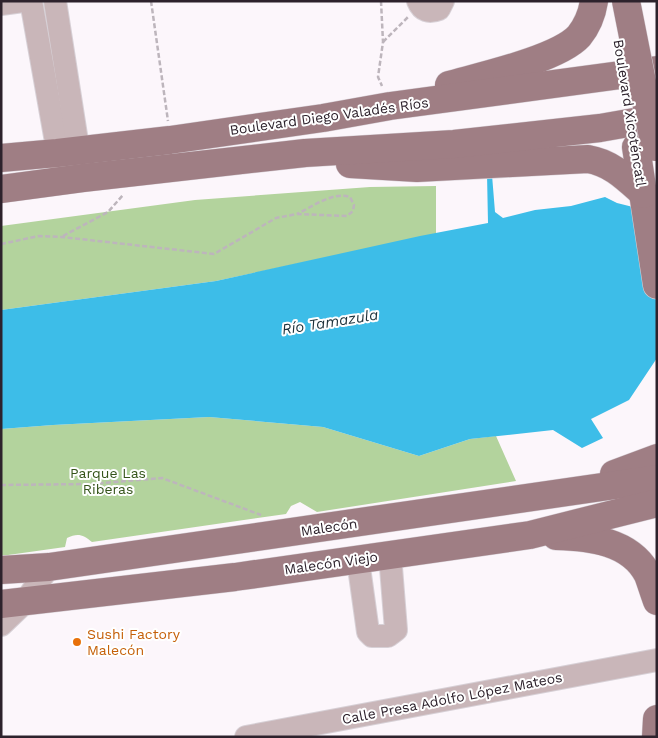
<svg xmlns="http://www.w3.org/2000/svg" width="658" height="738" viewBox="0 0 658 738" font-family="'Work Sans',sans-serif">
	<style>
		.green { fill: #b3d39d }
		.water { fill: #3dbde8 }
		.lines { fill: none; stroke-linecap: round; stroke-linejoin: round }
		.minor-casing { stroke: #d7d0d6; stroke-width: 24 }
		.major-casing { stroke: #d7d0d6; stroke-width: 29 }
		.path { stroke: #bdb5bc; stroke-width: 2.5; stroke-dasharray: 5 2.5; stroke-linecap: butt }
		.minor { stroke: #c9b6b9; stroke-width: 22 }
		.major { stroke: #9f7e84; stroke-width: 28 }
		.major-bridge-casing { stroke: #d7d0d6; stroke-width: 29; stroke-linecap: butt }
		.major-bridge { stroke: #9f7e84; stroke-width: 28 }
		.food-dot { fill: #e8710a; stroke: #fff; stroke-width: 2 }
		.labels { text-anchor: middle; stroke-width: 4; stroke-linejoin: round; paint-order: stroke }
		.street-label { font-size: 14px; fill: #2d222c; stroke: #fff }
		.park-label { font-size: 14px; fill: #35541a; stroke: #fff }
		.food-label { font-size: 14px; fill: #c56008; stroke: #fff; text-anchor: start }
		.water-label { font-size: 15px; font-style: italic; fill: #1d323b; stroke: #fff }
	</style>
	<rect width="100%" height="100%" fill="#fcf6fb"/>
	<g class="green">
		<path d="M436,186V234L216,281L1,310V226L195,200L370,187Z"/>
		<path d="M209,417L323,427L419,456L470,439L496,436L516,481L317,512L300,502L291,506L286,514L92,542C83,534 77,533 67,538L65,547L1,556V429L53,425Z"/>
	</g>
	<path class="water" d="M487,174L492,175L495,212L503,218L535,210L571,206L605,197L617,203L657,213V358L629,400L591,419L603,438L582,448L553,430L470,439L419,456L323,427L209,417L53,425L1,429V310L216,281L420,236L488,223Z"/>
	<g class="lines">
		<g class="minor-casing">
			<g id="minor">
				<path d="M31,1L61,170"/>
				<path d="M55,1L81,167"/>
				<path d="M418,1C422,11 429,13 439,9L443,1"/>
				<path d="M1,4L23,1"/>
				<path d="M358,560L368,632L372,636H388L396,630L390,555"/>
				<path d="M1,625L24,603L49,567"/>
				<path d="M246,737L657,660"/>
			</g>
		</g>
		<g class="major-casing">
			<g id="major">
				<path d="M449,85C481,76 558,59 579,36C587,26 592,14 594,1"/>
				<path d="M636,147L657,285"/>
				<path d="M1,158L57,153L170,140L323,118L390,106L657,70"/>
				<path d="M350,164L417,168L588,159C612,163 627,179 644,194"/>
				<path d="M1,189L83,178L305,153L454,144L600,128L657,118"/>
				<path d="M614,474L657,458"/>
				<path d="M556,536C590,537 631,541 648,575C651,583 654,593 657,601"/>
				<path d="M1,570L49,567L657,479"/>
				<path d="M1,604L235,577L530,535L657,503"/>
				<path d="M656,737L657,719"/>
			</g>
		</g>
		<g class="path">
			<path d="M151,1L168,121"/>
			<path d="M381,1L383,42L378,77L382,86"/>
			<path d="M383,42L408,17"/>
			<path d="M63,236L108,212L123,195"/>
			<path d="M1,244L39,236L62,237L214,254L276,218L297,214L347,216L353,211L354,205L350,197C333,191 312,207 297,214"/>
			<path d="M1,485L91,484L162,478L261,515"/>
		</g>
		<use href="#minor" class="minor"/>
		<use href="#major" class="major"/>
		<g class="major-bridge-casing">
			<path id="major-bridge" d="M626,1L655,147"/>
		</g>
		<use href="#major-bridge" class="major-bridge"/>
	</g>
	<circle class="food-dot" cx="77" cy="642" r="5"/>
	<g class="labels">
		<g class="street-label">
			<text transform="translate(630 113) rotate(81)" y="5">Boulevard Xicoténcatl</text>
			<text transform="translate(329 116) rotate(-8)" y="5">Boulevard Diego Valadés Ríos</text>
			<text transform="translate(329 527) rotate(-8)" y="5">Malecón</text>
			<text transform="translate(331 563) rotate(-8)" y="5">Malecón Viejo</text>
			<text transform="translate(452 698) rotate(-11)" y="5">Calle Presa Adolfo López Mateos</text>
		</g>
		<g class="park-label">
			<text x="108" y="478">Parque Las<tspan x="108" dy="16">Riberas</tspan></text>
		</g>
		<g class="food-label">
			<text x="87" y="639">Sushi Factory<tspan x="87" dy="16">Malecón</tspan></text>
		</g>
		<g class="water-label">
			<text transform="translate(330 322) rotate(-9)" y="5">Río Tamazula</text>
		</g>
	</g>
	<rect width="658" height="738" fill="none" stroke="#2d222c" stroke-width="5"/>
</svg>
